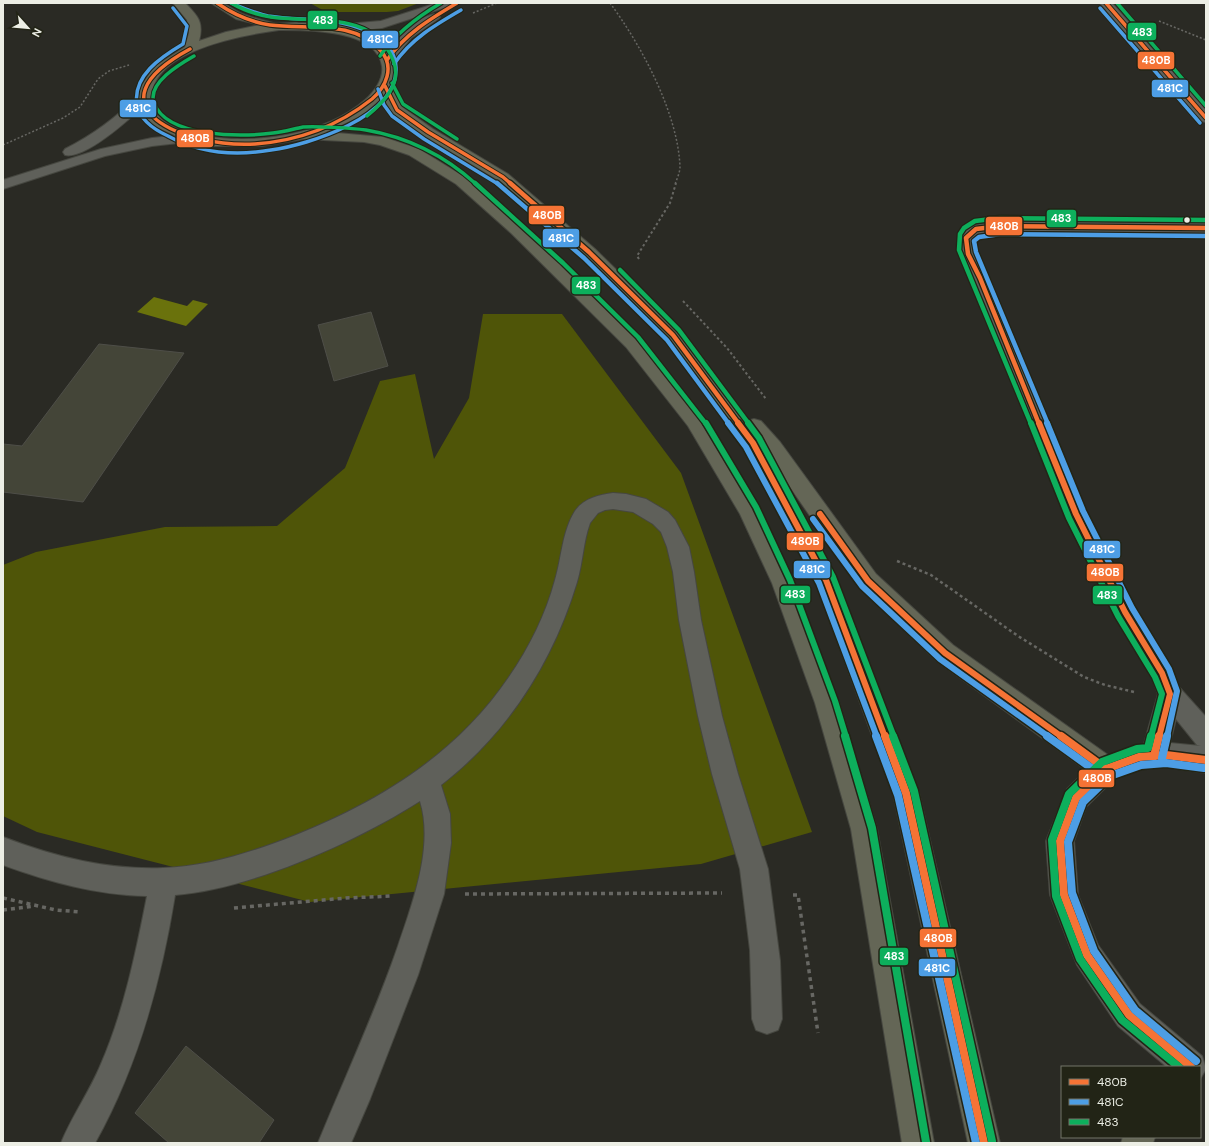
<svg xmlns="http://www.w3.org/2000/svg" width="1209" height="1146" viewBox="0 0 1209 1146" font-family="'DM Sans',sans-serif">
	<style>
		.green { fill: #4f5508 }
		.water { fill: #6a720c }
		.building { fill: #444538; stroke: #4e4e48 }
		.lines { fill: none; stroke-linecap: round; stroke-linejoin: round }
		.minor-casing { stroke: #464740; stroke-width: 2 }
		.major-casing { stroke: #464740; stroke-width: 2 }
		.path-far3 { stroke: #676763; stroke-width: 1.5; stroke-dasharray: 2 2; stroke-linecap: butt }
		.path-far2 { stroke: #676763; stroke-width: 2; stroke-dasharray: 2.5 2.5; stroke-linecap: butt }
		.path-far1 { stroke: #676763; stroke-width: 2.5; stroke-dasharray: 3 3; stroke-linecap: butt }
		.path { stroke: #676763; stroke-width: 3.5; stroke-dasharray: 4 4; stroke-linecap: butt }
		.minor { fill: #5f605a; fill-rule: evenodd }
		.major { fill: #646656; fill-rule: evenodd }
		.bus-1-far3-casing { stroke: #222416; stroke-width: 5.5 }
		.bus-1-far2-casing { stroke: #222416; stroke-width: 7 }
		.bus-1-far1-casing { stroke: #222416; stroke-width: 9 }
		.bus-1-casing { stroke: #222416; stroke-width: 11 }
		.bus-2-far3-casing { stroke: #222416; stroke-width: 5.5 }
		.bus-2-far2-casing { stroke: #222416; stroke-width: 7 }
		.bus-2-far1-casing { stroke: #222416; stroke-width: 9 }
		.bus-2-casing { stroke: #222416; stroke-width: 11 }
		.bus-3-far3-casing { stroke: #222416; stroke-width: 5.5 }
		.bus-3-far2-casing { stroke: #222416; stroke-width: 7 }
		.bus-3-far1-casing { stroke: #222416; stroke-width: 9 }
		.bus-3-casing { stroke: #222416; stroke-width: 11 }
		.bus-1-far3 { stroke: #f57335; stroke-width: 3.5 }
		.bus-1-far2 { stroke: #f57335; stroke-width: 4.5 }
		.bus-1-far1 { stroke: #f57335; stroke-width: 6 }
		.bus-1 { stroke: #f57335; stroke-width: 8 }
		.bus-2-far3 { stroke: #4d9ee5; stroke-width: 3.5 }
		.bus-2-far2 { stroke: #4d9ee5; stroke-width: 4.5 }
		.bus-2-far1 { stroke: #4d9ee5; stroke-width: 6 }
		.bus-2 { stroke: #4d9ee5; stroke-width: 8 }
		.bus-3-far3 { stroke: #0daf5c; stroke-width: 3.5 }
		.bus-3-far2 { stroke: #0daf5c; stroke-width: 4.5 }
		.bus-3-far1 { stroke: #0daf5c; stroke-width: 6 }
		.bus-3 { stroke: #0daf5c; stroke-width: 8 }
		.bus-dot { fill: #eceee5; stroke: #222416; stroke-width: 1.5 }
		.line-badge { stroke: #222416; stroke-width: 1.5 }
		.badge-label { font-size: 11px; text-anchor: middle; font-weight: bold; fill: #fff }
	</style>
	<rect width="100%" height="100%" fill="#2a2a24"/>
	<g class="green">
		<path d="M310,3H419L398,11L387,12H326Z"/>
		<path d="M483,314H562L681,473L812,832L701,864L310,902L37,832L3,816V565L36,552L165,527L277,526L345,468L380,381L415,374L434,459L469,398Z"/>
	</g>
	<path class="water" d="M154,297L187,306L193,300L208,304L186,326L137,312Z"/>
	<g class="building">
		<path d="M371,312L388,366L334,381L318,325Z"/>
		<path d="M99,344L184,353L83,502L3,492V444L22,446Z"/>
		<path d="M186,1046L274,1120L259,1143H169L135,1113Z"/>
	</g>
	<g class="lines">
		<g class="minor-casing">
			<g id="minor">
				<path d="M437,3H455L453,5L382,28L335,33L329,29L335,25L381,21Z"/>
				<path d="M1100,3H1112L1206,110V122L1201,121Z"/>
				<path d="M434,14L438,15L440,17L438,19L411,38L391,63H383L381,60C393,41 411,19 434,14Z"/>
				<path d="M144,94L151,98L149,101C134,115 86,160 65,155L63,152L65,149C93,135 117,117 139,95Z"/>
				<path d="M191,134L196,135L198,138L196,141L152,146L105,156L3,189V180L101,149L152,138Z"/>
				<path d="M1001,221L1206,223V233L1001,231L981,233L974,239L976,254L988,278L1086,514L1133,605L1170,665L1179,687L1206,717V773L1166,767L1139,769L1114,779L1086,807L1074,841L1078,895L1098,945L1140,1004L1202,1056L1206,1069L1200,1079V1067H1167L1118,1026L1077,965L1050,895L1046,841L1067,789L1097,760L1144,744L1158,694L1152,678L1117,619L1066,514L972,278L960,254L958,238L971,226ZM1176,719L1197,745L1201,746L1170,743Z"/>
				<path d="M613,493L626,494L646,499L668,512L675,520L689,547L694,572L701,620L722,716L738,774L768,869L780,961L782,1019L778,1030L767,1034L756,1030L752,1019L750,950L740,869L712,774L698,716L679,620L673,572L667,547L661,532L653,524L633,512L613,509L605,510L598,513L590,523C583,542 583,562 577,582C553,662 507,734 441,785L450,814L451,843L444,894L418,975L370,1099L351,1143H318C345,1077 375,1013 398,946C413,902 434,846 420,801C356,842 251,889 175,895C161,982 138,1066 95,1143H61C72,1116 90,1091 101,1064C124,1011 136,952 147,896C96,895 50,882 3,865V837C55,857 107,870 163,868C201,867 239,856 275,843C367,809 453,760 509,677C529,648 546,614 555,580C562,557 562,532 575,511C584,498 599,495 613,493Z"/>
			</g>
		</g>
		<g class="major-casing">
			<g id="major">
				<path d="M173,3H185C198,16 204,22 199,41L226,32L260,25L236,19L211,3C230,3 229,9 245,15C254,18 265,21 273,23C277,25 292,22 298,23C327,23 371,26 390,53C397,64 396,74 390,85L402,107L433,129L508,174L595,249L679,331L747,421L754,419L761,421L780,442L876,574L953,645L1115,760L1119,769L1115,778L1106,782L1097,778L937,661L860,588L774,464L837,580L919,793L1000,1143H968L893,793L816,582L746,448L667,339L583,255L498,180L423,135L392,113L383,97L361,116L326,132L383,137L419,149L466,178L523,227L638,339L702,416L756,505L794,583L839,703L877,829L934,1143H902L851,829L815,703L772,583L740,514L688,426L626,347L511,233L456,184L409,155L380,145L364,142L303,139L262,146H212L183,139L154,126L147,119L140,108L139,98L140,88L154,67L185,47L189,33L187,20ZM279,30C307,30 377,29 382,66C384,79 374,92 365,100C325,135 255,145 204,136C188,133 165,127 156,113C152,106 151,96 153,89C163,49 244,35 279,30Z"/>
				<path d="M1186,1048L1197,1053L1202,1064L1200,1068L1167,1067L1172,1056Z"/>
				<path d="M1123,1137H1155L1153,1143H1121Z"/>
			</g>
		</g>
		<g class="path-far3">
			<path d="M610,3C641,45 678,113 680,167C680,172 677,179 675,184"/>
			<path d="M473,13L497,3"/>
			<path d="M1159,21L1206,40"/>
			<path d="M3,145L63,118L80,107L98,79L109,71L129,65"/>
		</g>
		<g class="path-far2">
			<path d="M639,259L637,256L670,203L676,183"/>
			<path d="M683,301L727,348L766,399"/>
		</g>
		<path class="path-far1" d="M897,561L931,575L1018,636L1084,677L1105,685L1134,692"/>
		<g class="path">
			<path d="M465,894L722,893"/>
			<path d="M793,895H798L818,1033"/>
			<path d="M3,898L56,910L81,912"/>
			<path d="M234,908L346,898L392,896"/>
			<path d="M3,910L34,906"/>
		</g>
		<use href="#minor" class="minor"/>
		<use href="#major" class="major"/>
		<g class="bus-1-far3-casing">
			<g id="bus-1-far3">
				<path d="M1106,3L1206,118"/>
				<path d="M190,49C83,107 186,148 255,144C298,141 338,126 372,99C386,87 395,67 381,51C354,19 307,30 270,25C250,22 233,14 217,3"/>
				<path d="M387,60C405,34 430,19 457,3"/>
				<path d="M385,86L397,110L428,132L503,177L511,184"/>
			</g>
		</g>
		<g class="bus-1-far2-casing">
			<g id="bus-1-far2">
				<path d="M510,183L589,252L673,335L739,424"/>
				<path d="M1039,424L980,278L968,254L966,238L976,229L1001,226L1206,228"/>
			</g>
		</g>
		<g class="bus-1-far1-casing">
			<g id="bus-1-far1">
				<path d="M738,423L753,443L826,580L885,737"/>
				<path d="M1039,423L1076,514L1125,612L1162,673L1170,694L1159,737"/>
				<path d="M820,514L868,581L945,653L1062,737"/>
			</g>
		</g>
		<g class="bus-1-casing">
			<g id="bus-1">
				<path d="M885,736L906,793L984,1143"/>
				<path d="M1061,736L1106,769"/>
				<path d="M1154,756L1159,736"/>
				<path d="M1191,1067L1129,1015L1087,955L1064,895L1060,841L1076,798L1106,769L1139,757L1166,755L1206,760"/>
			</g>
		</g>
		<g class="bus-2-far3-casing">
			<g id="bus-2-far3">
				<path d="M173,8L187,26L183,44C161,57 132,76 137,105C140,120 155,130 168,136C199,153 236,156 271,150C308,145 398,117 396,68C396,56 389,45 379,38C345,15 306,22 268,16C255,13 243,8 231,3"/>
				<path d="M1100,8L1200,123"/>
				<path d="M394,64C411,39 435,25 461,10"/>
				<path d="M378,89L384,105L392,116L424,139L498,184"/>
			</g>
		</g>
		<g class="bus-2-far2-casing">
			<g id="bus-2-far2">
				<path d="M497,183L584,258L667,340L729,424"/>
				<path d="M1048,424L976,252L974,241L979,237L1001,234L1206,236"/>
			</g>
		</g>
		<g class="bus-2-far1-casing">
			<g id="bus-2-far1">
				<path d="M728,423L746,447L819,583L877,737"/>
				<path d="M1047,423L1083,511L1132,608L1169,669L1177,691L1167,737"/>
				<path d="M813,519L862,586L940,659L1049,737"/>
			</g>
		</g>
		<g class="bus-2-casing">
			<g id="bus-2">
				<path d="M876,736L898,795L976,1143"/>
				<path d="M1047,736L1101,775"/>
				<path d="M1162,758L1167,736"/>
				<path d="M1196,1061L1135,1010L1094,951L1072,893L1068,842L1083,802L1110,776L1141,765L1166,763L1204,768"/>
			</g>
		</g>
		<g class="bus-3-far3-casing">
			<g id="bus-3-far3">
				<path d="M231,3C243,10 257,15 271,17C314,23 373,10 393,60C403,83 384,102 367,116"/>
				<path d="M1117,3L1206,106"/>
				<path d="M194,56C180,64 147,83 154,103C167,138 242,137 273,133C283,132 293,129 303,127C316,126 352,128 366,130C407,137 445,156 476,184"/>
				<path d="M380,56C396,33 417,17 441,3"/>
				<path d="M392,83L403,104L457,139"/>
			</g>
		</g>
		<g class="bus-3-far2-casing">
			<g id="bus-3-far2">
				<path d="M475,183L563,263L638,337L706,424"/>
				<path d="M620,270L679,330L749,424"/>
				<path d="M1031,424L959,250L960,234L964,228L975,221L1000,218L1206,220"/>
			</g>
		</g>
		<g class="bus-3-far1-casing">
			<g id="bus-3-far1">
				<path d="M706,423L756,507L790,580L835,701L846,737"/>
				<path d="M748,423L759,438L833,577L894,737"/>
				<path d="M1031,423L1069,518L1118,616L1155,677L1162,694L1151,737"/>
			</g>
		</g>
		<g class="bus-3-casing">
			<g id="bus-3">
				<path d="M845,736L872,828L926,1142"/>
				<path d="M893,736L914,791L992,1141"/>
				<path d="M1151,736L1148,748L1137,749L1102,762L1069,794L1052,840L1056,896L1080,959L1122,1020L1179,1067"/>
			</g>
		</g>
		<use href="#bus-1-far3" class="bus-1-far3"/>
		<use href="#bus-1-far2" class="bus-1-far2"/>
		<use href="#bus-1-far1" class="bus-1-far1"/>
		<use href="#bus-1" class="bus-1"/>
		<use href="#bus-2-far3" class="bus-2-far3"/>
		<use href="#bus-2-far2" class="bus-2-far2"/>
		<use href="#bus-2-far1" class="bus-2-far1"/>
		<use href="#bus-2" class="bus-2"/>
		<use href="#bus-3-far3" class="bus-3-far3"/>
		<use href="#bus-3-far2" class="bus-3-far2"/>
		<use href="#bus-3-far1" class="bus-3-far1"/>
		<use href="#bus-3" class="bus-3"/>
	</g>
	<circle class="bus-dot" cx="1187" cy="220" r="3.5"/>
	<g class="line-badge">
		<rect x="307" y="10" width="31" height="20" rx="4" fill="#0daf5c"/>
		<rect x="1127" y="22" width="30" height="19" rx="4" fill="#0daf5c"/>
		<rect x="361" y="30" width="38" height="19" rx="4" fill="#4d9ee5"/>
		<rect x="1137" y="51" width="38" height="19" rx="4" fill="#f57335"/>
		<rect x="1151" y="79" width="38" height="19" rx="4" fill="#4d9ee5"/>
		<rect x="119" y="99" width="38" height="19" rx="4" fill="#4d9ee5"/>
		<rect x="176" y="129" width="38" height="19" rx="4" fill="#f57335"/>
		<rect x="528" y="205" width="37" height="20" rx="4" fill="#f57335"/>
		<rect x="1046" y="209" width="31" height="19" rx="4" fill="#0daf5c"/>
		<rect x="985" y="216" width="38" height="20" rx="4" fill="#f57335"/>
		<rect x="542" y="228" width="38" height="20" rx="4" fill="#4d9ee5"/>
		<rect x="571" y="276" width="30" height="19" rx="4" fill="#0daf5c"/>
		<rect x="786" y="532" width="38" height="19" rx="4" fill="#f57335"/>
		<rect x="1083" y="540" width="38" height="19" rx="4" fill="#4d9ee5"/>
		<rect x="793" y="560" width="38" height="19" rx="4" fill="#4d9ee5"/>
		<rect x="1086" y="563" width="38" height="19" rx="4" fill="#f57335"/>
		<rect x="780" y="585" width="31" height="19" rx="4" fill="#0daf5c"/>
		<rect x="1092" y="585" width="31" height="20" rx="4" fill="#0daf5c"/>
		<rect x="1078" y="769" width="37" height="19" rx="4" fill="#f57335"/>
		<rect x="919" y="928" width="38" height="20" rx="4" fill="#f57335"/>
		<rect x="879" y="947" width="30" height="19" rx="4" fill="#0daf5c"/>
		<rect x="918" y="958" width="38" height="19" rx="4" fill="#4d9ee5"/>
	</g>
	<g class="badge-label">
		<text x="323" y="24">483</text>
		<text x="1142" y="36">483</text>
		<text x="380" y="43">481C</text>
		<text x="1156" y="64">480B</text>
		<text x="1170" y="92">481C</text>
		<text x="138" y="112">481C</text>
		<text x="195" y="142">480B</text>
		<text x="547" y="219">480B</text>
		<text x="1061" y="222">483</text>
		<text x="1004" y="230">480B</text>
		<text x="561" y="242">481C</text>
		<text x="586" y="289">483</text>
		<text x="805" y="545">480B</text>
		<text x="1102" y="553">481C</text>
		<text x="812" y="573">481C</text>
		<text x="1105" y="576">480B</text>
		<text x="795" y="598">483</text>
		<text x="1107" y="599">483</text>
		<text x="1097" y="782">480B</text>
		<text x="938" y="942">480B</text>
		<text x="894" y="960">483</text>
		<text x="937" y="972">481C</text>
	</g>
	<rect width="1209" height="1146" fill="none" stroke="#eceee5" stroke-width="8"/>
	<rect x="1061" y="1066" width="140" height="72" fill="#222416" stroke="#737569"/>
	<rect x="1069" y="1079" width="20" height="6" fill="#f57335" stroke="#737569"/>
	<text x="1097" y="1086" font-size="12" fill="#eceee5">480B</text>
	<rect x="1069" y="1099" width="20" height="6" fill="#4d9ee5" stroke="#737569"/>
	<text x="1097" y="1106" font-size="12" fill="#eceee5">481C</text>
	<rect x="1069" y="1119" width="20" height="6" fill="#0daf5c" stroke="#737569"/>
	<text x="1097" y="1126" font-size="12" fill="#eceee5">483</text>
	<g transform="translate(28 28) rotate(117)" stroke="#222416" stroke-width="3" paint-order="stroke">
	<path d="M0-3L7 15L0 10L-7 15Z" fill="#eceee5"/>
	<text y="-6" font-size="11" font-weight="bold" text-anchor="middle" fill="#eceee5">N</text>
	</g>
</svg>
